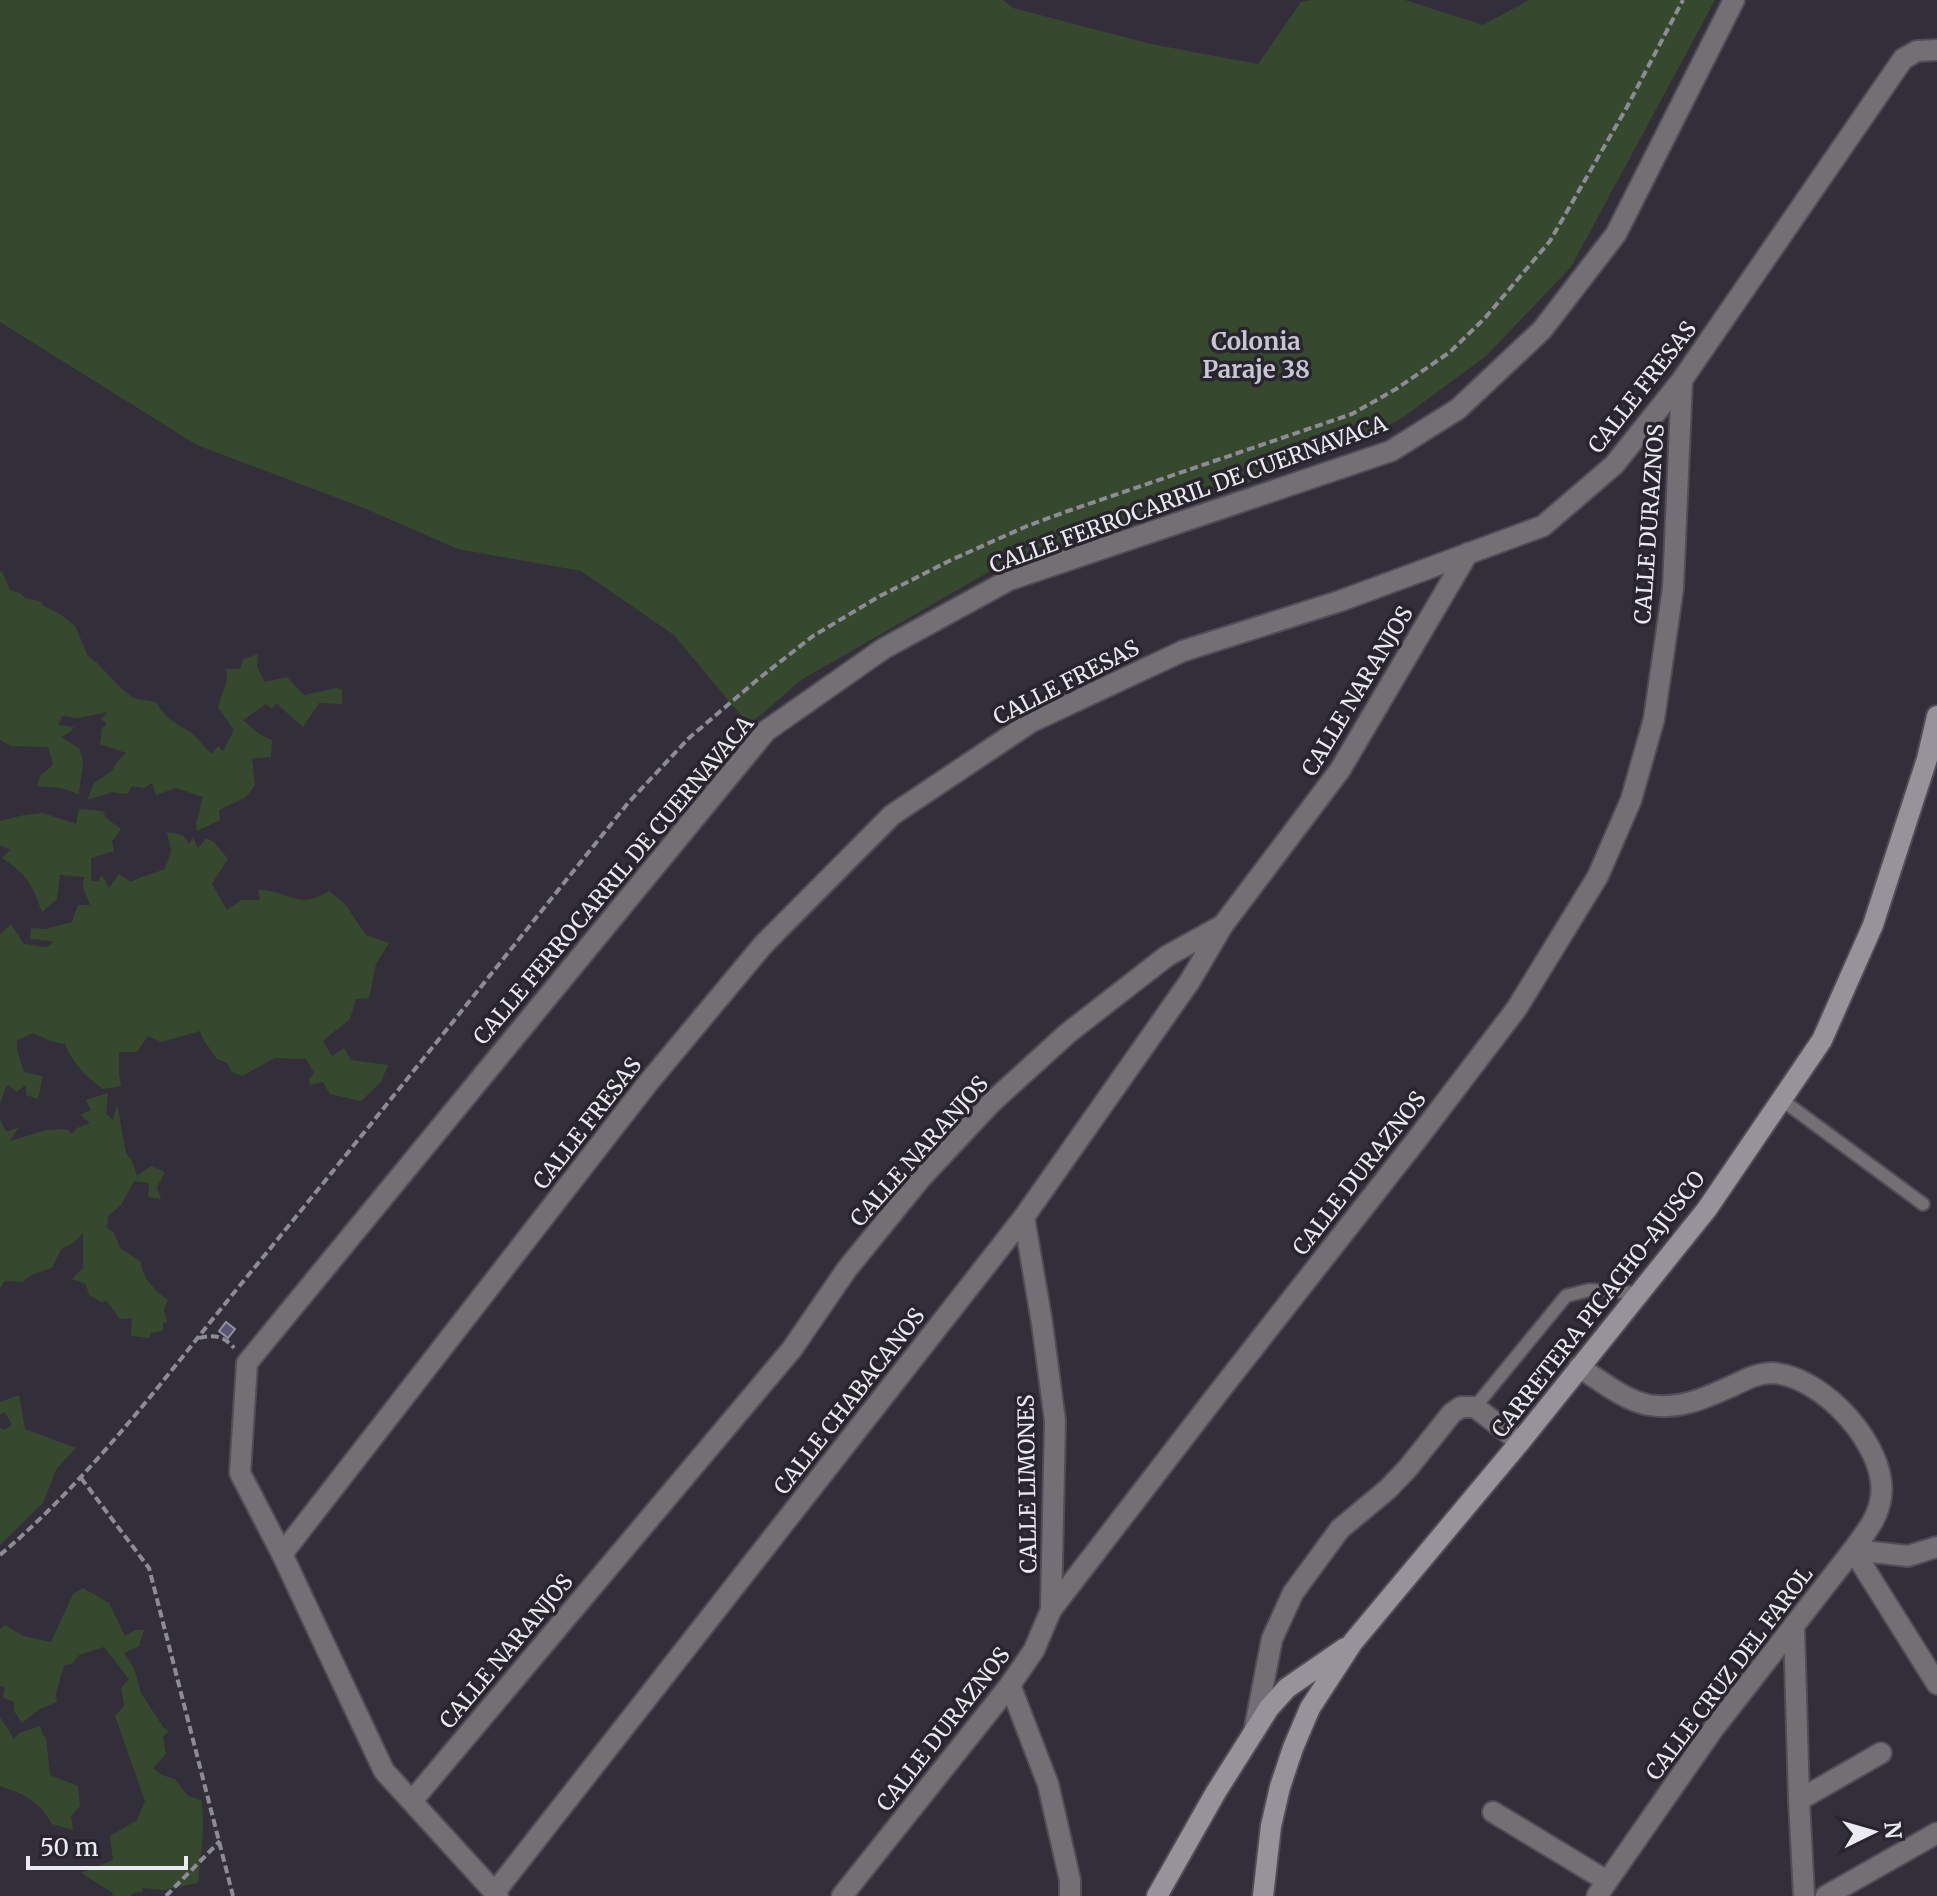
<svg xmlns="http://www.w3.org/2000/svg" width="1937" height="1896" viewBox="0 0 1937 1896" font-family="Merriweather,serif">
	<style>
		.green { fill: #36492f }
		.building { fill: #5a5574; stroke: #92909d; stroke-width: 2 }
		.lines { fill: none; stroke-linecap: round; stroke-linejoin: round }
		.lane-casing { stroke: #504d57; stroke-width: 16 }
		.street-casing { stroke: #504d57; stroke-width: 24 }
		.secondary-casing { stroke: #504d57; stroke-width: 24 }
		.path { stroke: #8d8b94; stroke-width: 4; stroke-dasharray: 8 4; stroke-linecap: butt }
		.lane { stroke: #737075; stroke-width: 12 }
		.street { stroke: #737075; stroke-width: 20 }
		.secondary { stroke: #98939b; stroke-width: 20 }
		.labels { text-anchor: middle; stroke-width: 7; stroke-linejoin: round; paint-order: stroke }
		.street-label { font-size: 22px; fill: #eceaf1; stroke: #28252f }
		.neighbourhood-label { font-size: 24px; font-weight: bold; fill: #c9c6d3; stroke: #28252f }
	</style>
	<rect width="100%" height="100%" fill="#322f3a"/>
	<g class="green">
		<path d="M0,0H1003L1013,8L1151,44L1258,64L1301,2L1312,0H1405L1483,25L1529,0H1715L1571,267L1486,356L1402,418L1345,449L1143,519L999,566L801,680L749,725L674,635L581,571L458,549L364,508L197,445L0,322Z"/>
		<path d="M2,571L10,590L20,593L25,598L40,601L44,606L60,614L75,626L88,656L97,663L120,687L133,698L156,702C164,717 173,722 187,730C196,735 204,747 212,754L218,746L223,751L234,730L218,707L227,680L226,669H240L243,659L258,654L257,667L265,682L287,677L304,695L336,688L342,689V704L319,703L303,727L276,703L272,709L266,704L243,720L259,734L272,740L271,757L252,758L255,785L246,797L219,810L220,820L197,831L196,824L203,797L176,788L156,795L152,783L144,788L132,786L127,794L113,792L87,800L94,783L112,771L117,762L126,753L100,744L102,728L107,724L101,719L108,712L78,718L62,716L58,725L74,727L70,732L61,737L79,748L83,761L79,794L61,788L37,786L40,776L53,765L48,747L11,746L0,740V572Z"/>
		<path d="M79,809L103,811L106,818L121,829L112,841L114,851L91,858V881H98L102,875L109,888L119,874L131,882C141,876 153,874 165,869L171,851L167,832L183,835L189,844L193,838L198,848L206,838L214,842L228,859L212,884L227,910L242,900H260L258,890C276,888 292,903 311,899C317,898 324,894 329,891L345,904L366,935L389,943L376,964L369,998L356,999L350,1019L323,1041L332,1056L344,1048L351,1060L388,1065L381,1082L361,1101L330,1094L323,1082L310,1085L309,1079L314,1073L306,1059L275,1058L242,1076L232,1072L227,1063L217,1059C212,1050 202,1041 200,1031L161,1042L148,1036L137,1052H119V1075L121,1086L103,1089C86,1077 73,1064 65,1044L50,1041L33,1033L17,1040V1050L24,1072L43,1076L38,1099L26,1095V1085L16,1092L9,1085L6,1087L0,1104V934L11,924L24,944L46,947L53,943L51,941L30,939L31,928L45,929L72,922L78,905H90L83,887L84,877L60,875L57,899L42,912C31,883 29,876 2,858L10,850L0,845V821L24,815L43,813L76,824Z"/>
		<path d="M108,1093L106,1114L113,1120L117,1104L126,1153L132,1161L137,1176L151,1166L165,1172L157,1187L161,1199L148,1197L149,1183L134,1181L121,1205L108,1216L107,1228L114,1233L120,1248L141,1262C141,1277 156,1292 168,1300L164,1310L167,1322L163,1323V1331L150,1333V1338L131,1336L132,1318L120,1319L107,1301L101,1302L89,1295L86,1284L72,1279L83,1268V1233L73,1243L61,1249L52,1268L33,1274L22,1282L5,1281L0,1288V1119L6,1132L19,1127L10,1141L46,1130L67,1129L72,1134L77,1128L90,1123L80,1115L91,1110L86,1100Z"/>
		<path d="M19,1395L25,1429L76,1448L57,1468L43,1503L0,1545V1428L4,1430L12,1425L5,1412L0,1415V1402Z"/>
		<path d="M83,1588L109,1603L125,1636L135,1630H144L139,1646L124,1653L134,1668L141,1693L163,1727L169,1731L163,1737L166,1754L153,1768L162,1775L175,1779L188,1796L201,1800C206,1826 200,1857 198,1883L163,1890L142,1888V1892L133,1893L130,1896H112L113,1893L81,1873L113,1860L110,1836L137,1820L145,1801L115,1716L124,1706L121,1688L129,1679L104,1647L79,1655L72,1664L64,1665L56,1694L57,1702L38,1710L22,1723L14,1711V1702L3,1698L5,1687L0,1686V1629L5,1625L23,1636L51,1642L73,1594Z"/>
		<path d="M0,1717L14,1739L19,1733L40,1726L43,1735L46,1738L50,1775L78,1786L80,1806L71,1816L73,1830L52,1824C38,1800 26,1795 0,1786Z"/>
	</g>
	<path class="building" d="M226,1322L235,1329L228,1338L219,1331Z"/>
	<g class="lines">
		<g class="lane-casing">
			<g id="lane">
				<path d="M1782,1100L1923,1204"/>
				<path d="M1475,1407L1566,1296L1589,1290L1639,1293"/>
			</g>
		</g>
		<g class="street-casing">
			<g id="street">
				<path d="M1024,1217L1042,1323L1055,1421L1051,1610"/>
				<path d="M1579,1367C1601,1381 1624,1400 1649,1405C1680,1410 1705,1398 1732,1386C1745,1380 1757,1373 1772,1373C1822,1375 1888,1447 1881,1497C1878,1519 1865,1533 1853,1550L1937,1684"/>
				<path d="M282,1554L648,1083L763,945L892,815L1031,722L1183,651L1340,601L1543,526L1614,465L1682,380L1903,59L1917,51L1937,50"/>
				<path d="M1794,1627L1799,1800L1804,1896"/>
				<path d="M1010,1685L1048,1784L1070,1880V1896"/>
				<path d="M1254,1732L1272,1639L1293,1593L1340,1529L1388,1489L1408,1468L1452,1413L1461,1407H1475L1520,1442"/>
				<path d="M1799,1800L1881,1753"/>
				<path d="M412,1801L792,1349L847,1269L921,1178L992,1102L1068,1033L1167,956L1223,925L1340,770L1468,553"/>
				<path d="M1493,1812L1607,1881"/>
				<path d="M495,1892L1024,1217L1190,981L1223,925"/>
				<path d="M498,1896L384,1771L282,1554L240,1473L247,1363L766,731L883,649L1009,580L1391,451L1458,409L1542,330L1616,234L1734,0"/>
				<path d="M842,1896L1010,1685L1034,1650L1051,1610L1222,1388L1418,1138L1517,1008L1598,876L1631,800L1654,719L1673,588L1682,380"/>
				<path d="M1597,1896L1714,1728L1853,1550L1908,1556L1937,1547"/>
				<path d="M1826,1896L1937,1833"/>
			</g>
		</g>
		<g class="secondary-casing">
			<g id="secondary">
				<path d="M1157,1896L1216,1792L1269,1708L1287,1688L1345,1648"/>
				<path d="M1263,1896L1271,1826L1280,1787L1293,1748L1310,1708L1353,1642L1520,1442L1707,1209L1822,1040L1873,925L1927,759L1937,716"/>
			</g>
		</g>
		<g class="path">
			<path d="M199,1338C214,1334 224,1336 234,1348"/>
			<path d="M81,1478L149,1568L233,1896"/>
			<path d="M0,1555C91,1478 162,1381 237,1289C369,1128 498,965 628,803L689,738L757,680L813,636L880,596L949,561L1027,526L1068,511L1352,414L1396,389L1450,352L1485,318L1550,241L1627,107L1683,0"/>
			<path d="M166,1896L220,1841"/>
		</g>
		<use href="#lane" class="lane"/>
		<use href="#street" class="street"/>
		<use href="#secondary" class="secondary"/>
	</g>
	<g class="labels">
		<g class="street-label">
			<text transform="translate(1642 387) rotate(-52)" y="8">CALLE FRESAS</text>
			<text transform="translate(1188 494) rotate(-20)" y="8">CALLE FERROCARRIL DE CUERNAVACA</text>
			<text transform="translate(1649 524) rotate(-86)" y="8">CALLE DURAZNOS</text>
			<text transform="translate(1066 682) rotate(-27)" y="8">CALLE FRESAS</text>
			<text transform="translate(1357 691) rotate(-59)" y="8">CALLE NARANJOS</text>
			<text transform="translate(613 880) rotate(-50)" y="8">CALLE FERROCARRIL DE CUERNAVACA</text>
			<text transform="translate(587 1123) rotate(-52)" y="8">CALLE FRESAS</text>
			<text transform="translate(919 1151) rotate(-48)" y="8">CALLE NARANJOS</text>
			<text transform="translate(1359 1173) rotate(-52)" y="8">CALLE DURAZNOS</text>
			<text transform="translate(1598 1304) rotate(-52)" y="8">CARRETERA PICACHO-AJUSCO</text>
			<text transform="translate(849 1401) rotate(-52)" y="8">CALLE CHABACANOS</text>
			<text transform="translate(1027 1484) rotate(-91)" y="8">CALLE LIMONES</text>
			<text transform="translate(506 1651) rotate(-50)" y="8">CALLE NARANJOS</text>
			<text transform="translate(1729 1673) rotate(-53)" y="8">CALLE CRUZ DEL FAROL</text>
			<text transform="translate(943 1729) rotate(-52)" y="8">CALLE DURAZNOS</text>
		</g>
		<g class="neighbourhood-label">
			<text x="1256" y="350">Colonia<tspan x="1256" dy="28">Paraje 38</tspan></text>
		</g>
	</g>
	<g transform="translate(1873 1832) rotate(85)" stroke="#28252f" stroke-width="6" paint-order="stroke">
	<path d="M0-6L14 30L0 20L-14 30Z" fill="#eceaf1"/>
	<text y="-12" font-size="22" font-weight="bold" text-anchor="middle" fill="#eceaf1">N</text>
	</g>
	<path d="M28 1856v12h158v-12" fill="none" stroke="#eceaf1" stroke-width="4"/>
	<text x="40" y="1856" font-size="24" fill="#eceaf1" stroke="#28252f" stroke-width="6" paint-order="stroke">50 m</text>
</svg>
